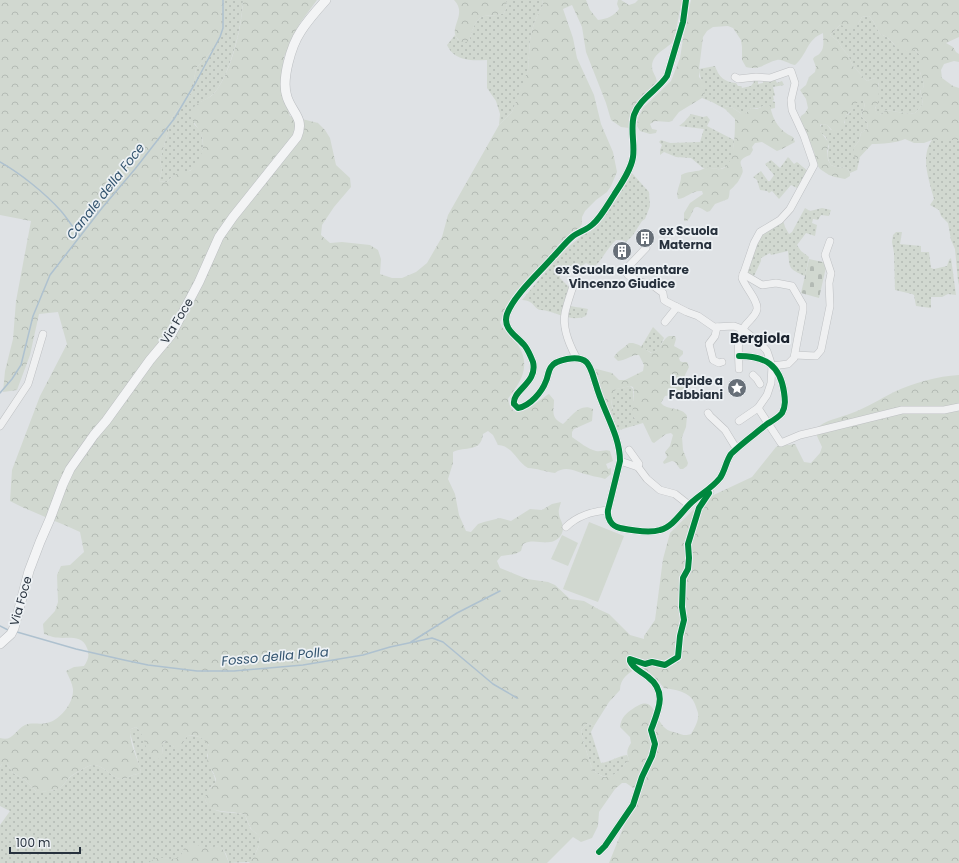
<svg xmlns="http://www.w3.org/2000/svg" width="959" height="863" viewBox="0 0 959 863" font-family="Poppins,sans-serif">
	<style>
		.grass { fill: url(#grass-dots) }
		.forest { fill: url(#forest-crowns); fill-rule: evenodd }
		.cemetery { fill: url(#cemetery-stones) }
		.park { fill: #d1d8d0 }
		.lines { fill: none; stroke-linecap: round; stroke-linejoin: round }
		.stream { stroke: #aec1cf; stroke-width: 1.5 }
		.minor-casing { stroke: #bec0c3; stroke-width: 8 }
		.major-casing { stroke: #bcbfc2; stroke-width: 10 }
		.minor { stroke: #eff0f1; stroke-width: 7 }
		.major { stroke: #f3f4f5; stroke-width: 9 }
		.cycleway-casing { stroke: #edf1f4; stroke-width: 8 }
		.cycleway { stroke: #00873e; stroke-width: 6 }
		.labels { text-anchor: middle; stroke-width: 3.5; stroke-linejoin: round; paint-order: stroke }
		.poi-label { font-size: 12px; font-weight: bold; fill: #27313d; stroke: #edf1f4; text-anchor: start }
		.street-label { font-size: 12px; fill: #27313d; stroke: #edf1f4 }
		.water-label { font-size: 13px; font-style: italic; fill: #33546f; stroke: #edf1f4 }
		.quarter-label { font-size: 14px; font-weight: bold; fill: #1a222d; stroke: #edf1f4 }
	</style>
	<defs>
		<pattern id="grass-dots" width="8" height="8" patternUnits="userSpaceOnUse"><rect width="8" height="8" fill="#d1d8d0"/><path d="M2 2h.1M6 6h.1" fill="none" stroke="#b3bab4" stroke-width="1.8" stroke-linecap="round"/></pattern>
		<pattern id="forest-crowns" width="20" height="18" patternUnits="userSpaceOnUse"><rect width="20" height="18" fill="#d1d8d0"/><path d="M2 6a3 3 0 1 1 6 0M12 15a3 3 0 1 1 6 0" fill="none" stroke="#b3bab4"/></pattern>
		<pattern id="cemetery-stones" width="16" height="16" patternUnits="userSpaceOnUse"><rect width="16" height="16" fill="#d1d8d0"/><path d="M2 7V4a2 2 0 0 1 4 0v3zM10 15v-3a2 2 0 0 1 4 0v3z" fill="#b3bab4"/></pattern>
	</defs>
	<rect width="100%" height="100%" fill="#dfe2e5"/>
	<g class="grass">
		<path d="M223,0H243C242,26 231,71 216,91C212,96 207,99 201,102L194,124C196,126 199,129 200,131C206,144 203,165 189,171C179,176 177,171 167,182L159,181L162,170L160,160L172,117L192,92L196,68L212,51L220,17L224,5Z"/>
		<path d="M506,0H542L543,4L535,21L532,30L530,40L528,70L525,80L512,112L499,125L500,114L496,101L487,88V60C472,61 454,61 447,45L455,35L458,40L469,41C472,33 474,19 484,16C491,15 497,16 504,13L507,7Z"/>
		<path d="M869,16L873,21L880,34C887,36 891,40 895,46L915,50L920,55V72L924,85L923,88L920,90L923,104L915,113L910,114L886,110L880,115H877L875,109L878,101L877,96L879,84L875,78L867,81L853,66L848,55L842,48L838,41L830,35L840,25L858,24L862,17Z"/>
		<path d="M715,66C719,77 724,82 736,83L738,86H741L742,88L751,86L754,82L753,80L758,81V84L763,83V80L775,79L777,83L782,81L784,85L773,87L775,96H773L774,100L772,101L775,102V108L770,109V106C763,103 761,110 751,108L745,114H742L733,108L725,106V109L712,102L702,98C708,87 699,80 699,69Z"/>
		<path d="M860,100L863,101C867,106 862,110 861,116L867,122L868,128L861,133L859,141L854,147L858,159L860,157L857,170L850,173L847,168L836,167L831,165C827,159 827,152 829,146L826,137L821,133L819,128L822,124L827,125L831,130L845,123V118L846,115L849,114L855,104Z"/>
		<path d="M691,114L703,117L707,116L710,120L707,126L734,140L733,155L728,166L720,169L703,168L691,158L676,157L664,152L660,155V150L662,145L659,142L661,140L670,143L700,142L704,129L679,126L684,122Z"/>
		<path d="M932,140H959V285L958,281L955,249L951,240L948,223L941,216L939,210L930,205L934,199C929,180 920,157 932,140Z"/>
		<path d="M788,157L794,164L797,162L809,172L799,189L791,185L779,199L772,191L769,193L767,191L760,190L757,180L753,177L761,171L768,181H770L774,175L765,164L771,160L780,168Z"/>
		<path d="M631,172L649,192L650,206L645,219L642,221L633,235L626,242L622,240H616C607,248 603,259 594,267L586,263L583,265L581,269L575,266H566L560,273V278L569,287L567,304C573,308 581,307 588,309L586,316C572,322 560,314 547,311C545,310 542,310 540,310C532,307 535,301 522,300L561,253L578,239L585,233L590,232L601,217L604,218Z"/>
		<path d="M805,208L810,211L822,208L831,210L829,216L821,215L818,220L813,219L812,223L817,225L815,236L806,233L797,245L801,251L809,257L805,276C787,268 790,268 788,251L771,255L770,253L761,258V261L754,276L745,273L762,233L783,220L785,227L789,234L792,232Z"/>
		<path d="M896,232H902L900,244L921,246V252H929L931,268L934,269L947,266L949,260L951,258L956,295L948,294L942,297H931V308L916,306L914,295L912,294L895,290L894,253L892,242L893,235Z"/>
		<path d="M653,327L664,338L659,349L652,353L641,347Z"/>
		<path d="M630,386L633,389L634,418L643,423L616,431L609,412L613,408C611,403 609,393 616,389C620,388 626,387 630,386Z"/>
		<path d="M588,723L594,726L591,732L601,763C610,762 618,756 627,755L629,759C625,765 614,778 606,777C601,776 597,773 593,771L584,744L581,730Z"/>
		<path d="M136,727C144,733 146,745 149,754H163L162,744L166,741L174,747L182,744L187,736C196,735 206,737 209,746C210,750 208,752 207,756C207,759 209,762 210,765C211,772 216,776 215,783L210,788L205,800C214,817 231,810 245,815L250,828L259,836L260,843L254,857L250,862L229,863L226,854L222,848C215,845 213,848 206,848C200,848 194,844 188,843C183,847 184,853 180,857C171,863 160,853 149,863H0V825L10,811L0,806V767L2,764H7L13,773L25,780L36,791C43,791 51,792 57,789C63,787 64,783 68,779C72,775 87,766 92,765C104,764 112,779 122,779C126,779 129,776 133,775C137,774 138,774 141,772L130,733L131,729Z"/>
	</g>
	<g class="forest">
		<path d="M0,0H223L224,5L220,17L223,30L212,51L196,68L192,92L172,117L160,160L162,170L159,181L167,182C174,174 180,171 190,171C201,161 208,144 199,130C196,125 193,121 190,116C192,113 193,110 194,107C200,100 211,99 216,91C232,69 242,27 243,0H317L300,23L284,57L281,85L290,116L318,123L325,130L330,138L336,165L350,178L351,187L334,207L322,225L321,235L330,243L342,242L370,245L378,250L381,259L380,274L392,278H402L416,272L427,263L442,237L448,215L499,125L512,112L528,70L530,40L532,30L535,21L543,4L542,0H586L590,10L598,20C607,19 614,16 619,9L617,4L618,0H621L629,5L635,3L638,0H682L674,40C667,50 653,52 652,66C652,74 657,75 657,84L630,119L629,128L621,127L611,120L606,103L586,52L582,27L572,5L563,9L573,38L577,58L594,95L601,124L613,152L617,172L611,186L607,192L596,200L585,211L582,217V224L578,230L572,232L559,244L513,298L500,322C503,332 509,332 514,339C526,355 528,368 517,386C514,390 511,394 508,399C513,428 537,400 549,394L554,400C554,412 550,417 563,424C571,417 580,402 593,409L592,421L574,429L572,432V437C579,442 588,449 596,451C601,452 605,449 610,451L613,461L606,464L608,469L611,468V474L605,479C600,477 595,477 589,475C577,473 567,464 555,473C546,472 536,468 528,468C516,461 513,446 498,445L493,435L488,431L483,434C481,453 465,446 453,452V463L448,479L455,494L459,515L466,531L471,532L478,524L484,522L500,518L511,521L530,509L542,510L552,504L561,502C560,506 558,510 559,514C559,517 561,520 562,523C565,530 561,538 554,541C543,545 534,538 523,544L521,551L515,554L501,556L497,561L500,568L527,579L548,582L555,585L570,599L584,601L598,609L609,614L630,635L644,639V636L655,620L663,559L670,533L703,500L752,477L776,447L782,444L788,445L795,444L804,462L811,463L820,453L822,447L817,436L816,429C824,420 840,418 852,413C866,408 880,399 894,392C913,383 938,376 959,375V863H609L621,833L639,792L626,783H622L615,789L599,812L598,826L592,838L581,842L573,837L547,863H249C254,857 262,845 259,837C257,833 252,831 250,827C248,823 247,819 245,815C233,810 220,814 209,807L205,800L206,793L215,783L216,779L213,772L207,763L209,745C202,738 198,734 187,736L180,748L174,747L165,741L162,744L163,754L162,758C159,759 155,760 152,758C145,754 146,735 136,727L131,729C128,742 138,758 141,772C138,774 137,774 133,775C129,776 126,779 122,779C112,779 104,764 92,765C87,766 71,775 68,779C64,783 63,787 57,789C51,792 43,791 36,791L25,780L13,773L7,764H2L0,767V738C13,742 15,730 25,725C32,722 40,725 47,723C60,720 74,703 73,689C72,683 69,677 66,671L74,667L84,666C88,660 90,655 87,648C81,633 66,640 53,637C50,636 47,635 44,634L43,624L55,611L58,602L57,575L61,566L70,565L84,552L80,532C57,521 33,513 10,501L12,470L40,396L67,344L58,312L39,314L30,355L17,390L3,392L5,371L13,339L16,301L31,221L0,215ZM638,667C650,671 656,678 664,688C678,690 692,692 696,707C697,710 699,714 698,717C698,722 694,729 691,734C685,736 683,735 677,733C673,732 668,731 665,728C652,715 655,692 631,710C624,715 621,719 620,727L630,737L631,743C627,749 626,753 629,759C625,765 614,778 605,777C601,776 597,773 593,771L584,744L581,730L588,723L594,726L609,702L620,690C620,678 629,673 638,667Z"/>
		<path d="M454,0H506L507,7L504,13C497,16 491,15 484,16C474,19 472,33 469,41L463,43C442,31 470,16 454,0Z"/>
		<path d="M691,0H959V37L946,43L953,47L956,52L959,54V62L954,61L944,64L941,70L942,78L953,86L959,88V140H932L924,143H914L905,139C898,143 880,144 872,144L858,159L855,158L853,153L854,147L859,141L861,133L868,128L867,122L861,116C862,110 867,106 863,101C853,101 854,112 846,115L843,129L838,131H833L827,125L822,124L820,125V131L829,143L827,151L828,160L831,165L836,167L847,168L850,173V176L845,179L835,177L829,175L820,169L817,165L814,152L800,119L801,116L805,113L808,108L806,99L800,90L806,85L809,77L815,72L816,67L813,59C815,55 818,56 820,53C825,48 823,39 823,33C806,40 808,54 795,65C788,64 783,59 777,60C764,63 760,71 746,67L742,60V47L741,40L733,28L728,26L713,27L707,31L703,37L699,69V77L705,84V93L702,98L679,112L672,121L669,122L655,121L650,124L652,129L657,130L656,133L650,134L640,131L637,126L638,118L643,108L671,81L680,58L685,26ZM869,16L873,21L880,34C899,40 891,55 915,50L920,55V72L924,85L923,88L920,89L923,104L915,113L910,114L886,110L880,115L877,114L875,109C875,107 877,105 878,103C879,100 879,82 878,79L875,78L867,81L853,66L848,55L842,48L838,41L830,35L840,25L853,29L858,24L862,17Z"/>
		<path d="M767,104L770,106C773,120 779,131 793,137L795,142L782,149L777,151L762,142L755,143L752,147L753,150L750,155C732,162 746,166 742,174C740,178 738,183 735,185C734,187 732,188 730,190C729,192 730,196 728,199L715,204L710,211L707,212C690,200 696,212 687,221H684V213L690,203L703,194L702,191C692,190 687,198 678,199C675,190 682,183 681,175C686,172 691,172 696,171C700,171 702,169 705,168C711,167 718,171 724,168C735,163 735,130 735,119L725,109V106L733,108L742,114H745L751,108L757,109Z"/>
		<path d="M669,336H675L676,339L674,346L683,351V354L679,358L680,361L682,362H687L689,367L685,375L686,383L684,388V397L679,398L671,395L665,396L661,403C667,411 682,406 687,416L686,427L682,437L683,450L688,463L687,466L683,469H680L675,462L672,461L664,464L663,462L667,457L665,452L670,446L673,435L671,433L666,434L654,443L652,442L643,423C625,420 637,398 633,387L630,386L617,389L614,391L611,401L613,411L611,413L609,412L593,368L612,373L619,380H625L643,371L644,365L639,355C632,354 627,360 618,361L614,357C617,351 623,349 629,343H633L639,345L651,353C662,350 661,340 669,336Z"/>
		<path d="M187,843H192L206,848L220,846L224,851L229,863H149C160,852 170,863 179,857C184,853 183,847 187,843Z"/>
	</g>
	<path class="cemetery" d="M809,259L827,263L819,298L801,293Z"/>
	<g class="park">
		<path d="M589,522L624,536L598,602L563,589Z"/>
		<path d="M562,535L578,543L568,566L551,559Z"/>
	</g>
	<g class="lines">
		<g class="stream">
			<path d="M0,162C21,174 45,193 61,211C68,219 73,228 80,236"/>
			<path d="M0,393L12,379L21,365L33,316L50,275L102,208L135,169L174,119L196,82L220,37L223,28V0"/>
			<path d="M0,626L8,630"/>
			<path d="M17,632L76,649L124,660L148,665L197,671H234L303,665L363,655L390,647L432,638L443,642L493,684L517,698"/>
			<path d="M411,642L457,613L500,591"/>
		</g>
		<g class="minor-casing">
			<g id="minor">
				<path d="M686,0L683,22L667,76C658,90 640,98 634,115C630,129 635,143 633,157C631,170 621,184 614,195C608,204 601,217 593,224C587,230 578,232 572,237C565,243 559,251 553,257C540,272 514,295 507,314C502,329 517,336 525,346C528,350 531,357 533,362C538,383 512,390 514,404L518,408C530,406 542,392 546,381C548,377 548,371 551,367C554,362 562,360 567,359C590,355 590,367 596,385C603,411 620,435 620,461L608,510C607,518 611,526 620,528C630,530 650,533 660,530C673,527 682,511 692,502C701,494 712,488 720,478C725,471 726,461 731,454C742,443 755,434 767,424C772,421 778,418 782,413C786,406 785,399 784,392C780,365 765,356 739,356"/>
				<path d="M735,77L738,79L756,77L770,78L790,71H791L795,83L791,100L792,110L804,136L814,165L790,209L780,220L760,232L754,243L742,278C745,287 758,300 757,309C756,317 746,322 743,329C736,340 739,356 739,369"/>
				<path d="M646,248L627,268L626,272L628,275L639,282L651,284L663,293L664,300L667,302L687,312L698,316L714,327L734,326L742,329L761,344L767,351L772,366L771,383L767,395L758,408L739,421"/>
				<path d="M743,274L762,285L776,283L792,286L803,305V310L794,358L788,364L772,366"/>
				<path d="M574,283C571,293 567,303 565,313C562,328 569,344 576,357"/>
				<path d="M665,322L677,307"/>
				<path d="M717,327L715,336L709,344L713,360L719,363L722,362"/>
				<path d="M795,355L816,356L821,350L830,306L829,283L831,273L825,255L830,241"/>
				<path d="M753,375L757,379L760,384"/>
				<path d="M758,408L781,443L800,435L817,431L902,410H944L959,407"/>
				<path d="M708,413L710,416L725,430L736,448"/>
				<path d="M0,426L28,384L43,334"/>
				<path d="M629,450L639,464L638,467"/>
				<path d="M620,461L638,467L647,479L660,490L675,494L689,505"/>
				<path d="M566,527C577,516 594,511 608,510"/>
				<path d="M599,852L605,846L633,805L642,777L652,756L655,744L651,730C658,711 668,692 648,677C641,671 633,669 630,661V659L645,664L652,662L665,665L678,657L680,636L684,620L682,607L683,578L688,569L689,558L688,544L699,508L707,494L710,492"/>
			</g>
		</g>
		<g class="major-casing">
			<path id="major" d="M0,644L11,634L14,628L29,571L40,542L50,519L63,484L70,469L94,435L106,421L150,360L171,335L199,282L219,237L233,217L297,137C305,118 292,113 287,97C281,80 291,46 301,31C308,20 317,10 326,0"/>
		</g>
		<use href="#minor" class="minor"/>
		<use href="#major" class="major"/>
		<g class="cycleway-casing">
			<g id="cycleway">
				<path d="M686,0L683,22L667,76C658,90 640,98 634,115C630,129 635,143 633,157C631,170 621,184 614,195C608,204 601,217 593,224C587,230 578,232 572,237C565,243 559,251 553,257C540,272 514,295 507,314C502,329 517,336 525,346C528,350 531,357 533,362C538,383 512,390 514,404L518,408C530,406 542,392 546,381C548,377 548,371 551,367C554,362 562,360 567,359C590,355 590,367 596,385C603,411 620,435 620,461L608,510C607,518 611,526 620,528C630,530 650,533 660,530C673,527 682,511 692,502C701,494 712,488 720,478C725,471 726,461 731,454C742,443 755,434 767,424C772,421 778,418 782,413C786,406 785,399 784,392C780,365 765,356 739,356"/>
				<path d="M599,852L605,846L633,805L642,777L652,756L655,744L651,730C658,711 668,692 648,677C641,671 633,669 630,661V659L645,664L652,662L665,665L678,657L680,636L684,620L682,607L683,578L688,569L689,558L688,544L699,508L709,493"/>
			</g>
		</g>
		<use href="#cycleway" class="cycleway"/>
	</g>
	<defs>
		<g id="building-disc" transform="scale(1)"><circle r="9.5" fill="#676f78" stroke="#edf1f4"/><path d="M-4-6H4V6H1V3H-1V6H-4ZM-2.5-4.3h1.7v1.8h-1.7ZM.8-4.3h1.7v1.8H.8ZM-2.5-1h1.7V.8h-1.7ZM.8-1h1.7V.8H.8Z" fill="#fff"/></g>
		<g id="sight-disc" transform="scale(1)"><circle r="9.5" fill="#676f78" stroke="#edf1f4"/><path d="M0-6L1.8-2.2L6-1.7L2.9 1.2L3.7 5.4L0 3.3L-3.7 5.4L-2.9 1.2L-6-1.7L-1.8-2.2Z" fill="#fff"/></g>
	</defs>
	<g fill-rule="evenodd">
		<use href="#building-disc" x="645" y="238"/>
		<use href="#building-disc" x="622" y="251"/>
		<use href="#sight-disc" x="737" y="388"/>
	</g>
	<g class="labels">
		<g class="poi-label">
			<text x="659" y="235">ex Scuola<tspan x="659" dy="14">Materna</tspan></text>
			<text x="622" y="274" text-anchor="middle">ex Scuola elementare<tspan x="622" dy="14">Vincenzo Giudice</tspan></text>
			<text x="723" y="385" text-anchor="end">Lapide a<tspan x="723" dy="14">Fabbiani</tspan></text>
		</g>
		<g class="street-label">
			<text transform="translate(177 321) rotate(-59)" y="4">Via Foce</text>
			<text transform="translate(21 601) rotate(-74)" y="4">Via Foce</text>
		</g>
		<g class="water-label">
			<text transform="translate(105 191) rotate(-52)" y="5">Canale della Foce</text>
			<text transform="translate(275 656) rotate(-5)" y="5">Fosso della Polla</text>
		</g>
		<g class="quarter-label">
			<text x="760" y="343">Bergiola</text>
		</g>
	</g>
	<path d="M10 847v6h70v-6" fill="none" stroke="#27313d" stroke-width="2"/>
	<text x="16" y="847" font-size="12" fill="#27313d" stroke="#edf1f4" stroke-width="3" paint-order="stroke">100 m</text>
</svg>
